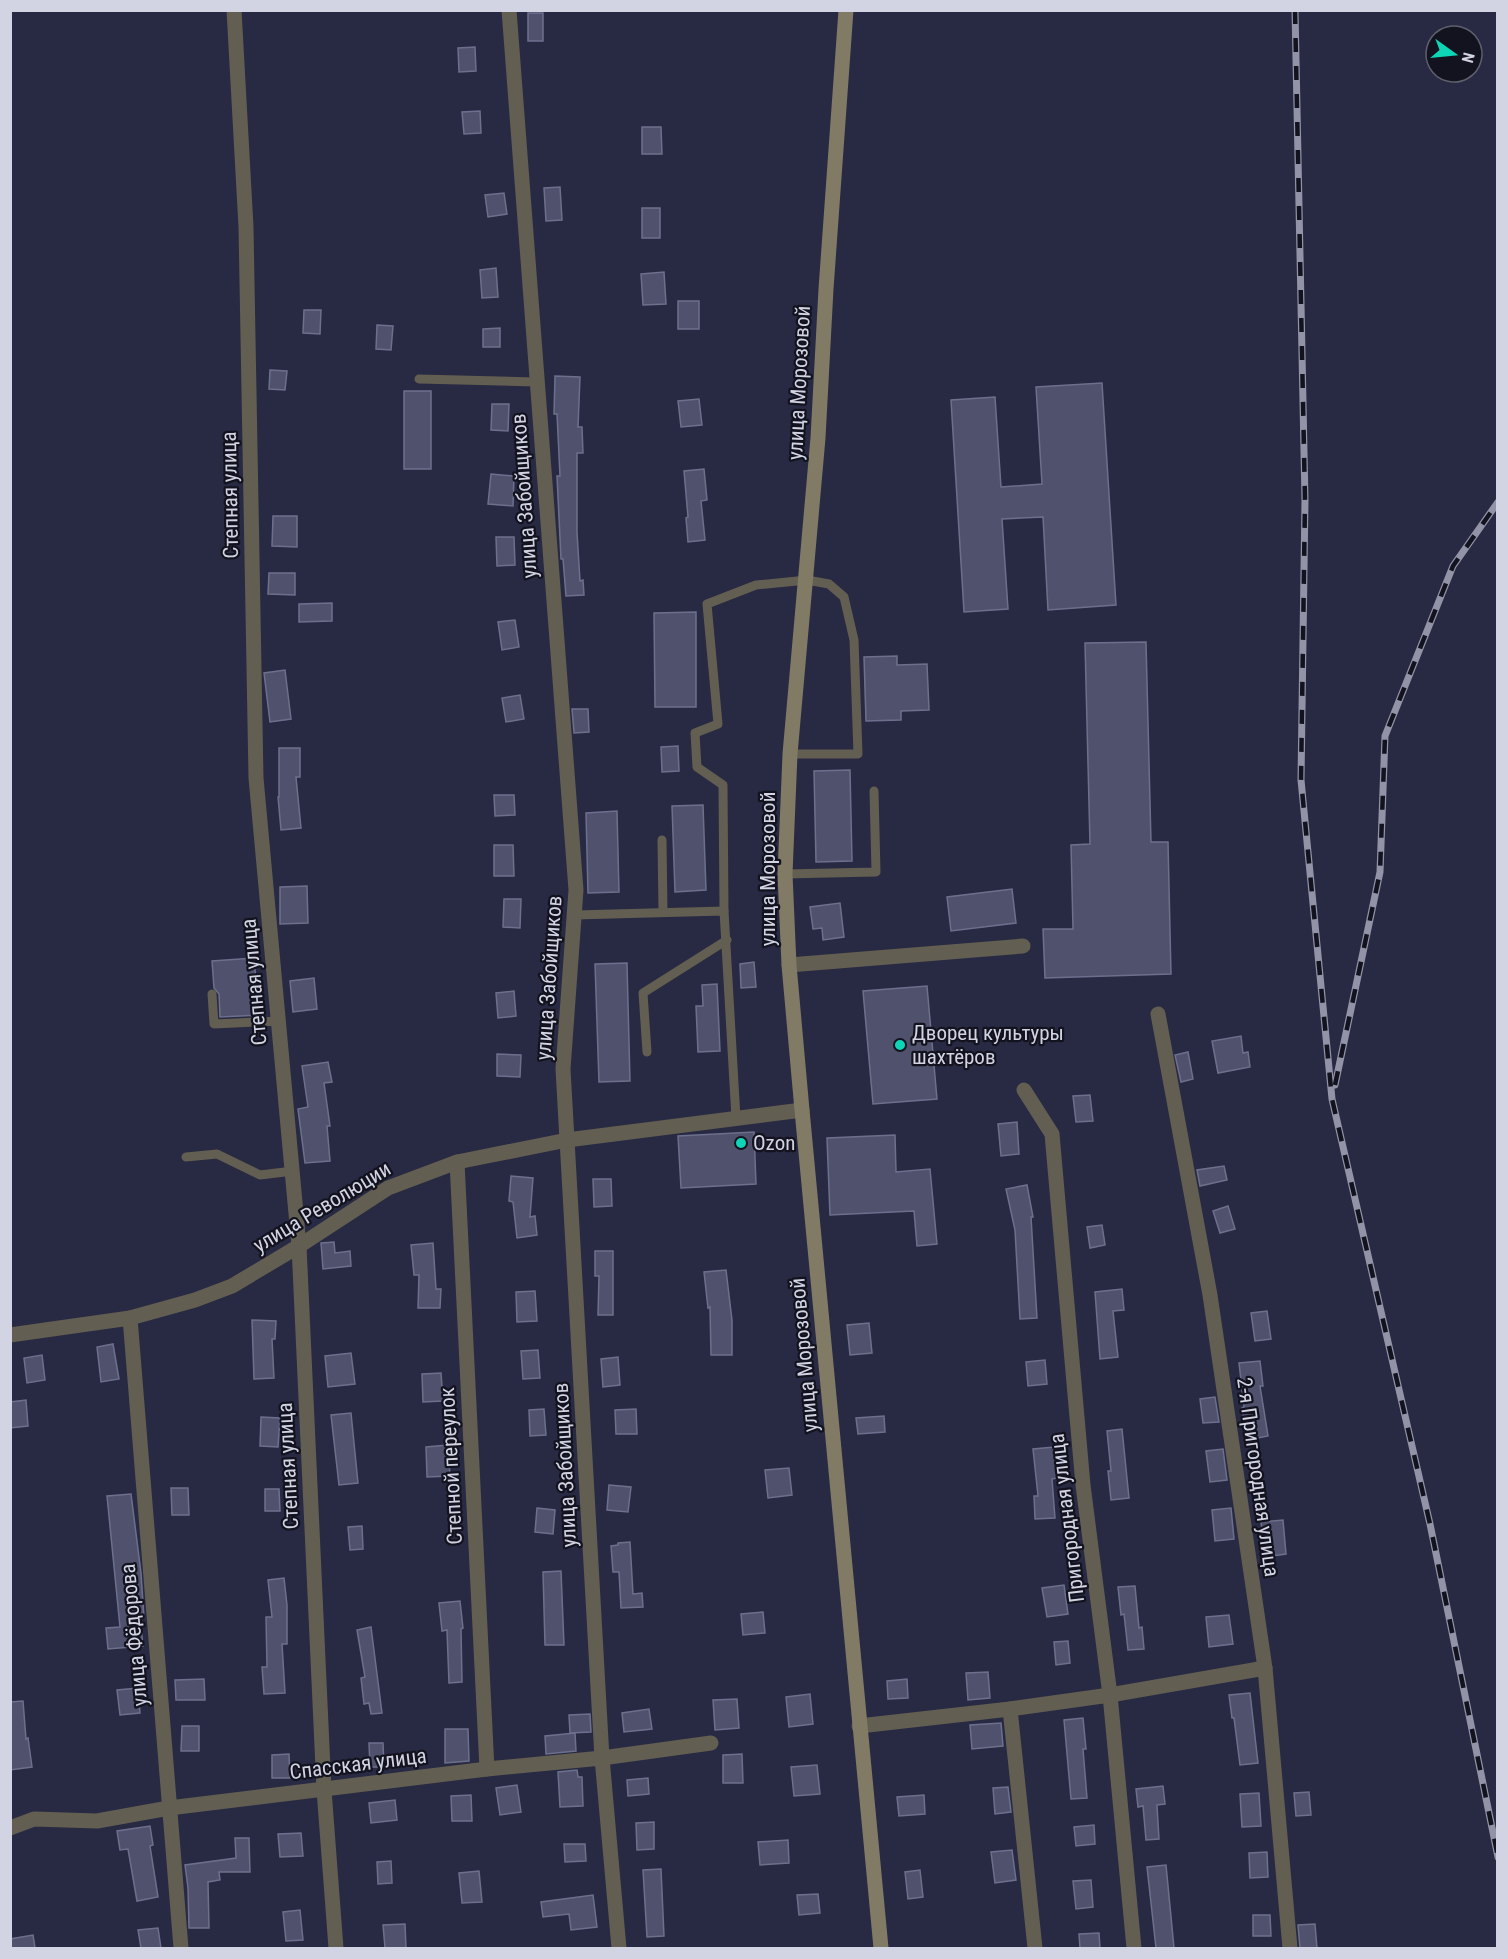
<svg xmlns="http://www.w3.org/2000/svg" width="1508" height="1959" viewBox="0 0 1508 1959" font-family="'Roboto Condensed',sans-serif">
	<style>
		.building { fill: #50526d; stroke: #6d708d; stroke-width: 1.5 }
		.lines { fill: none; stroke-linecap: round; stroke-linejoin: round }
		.service { stroke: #625e51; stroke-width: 9 }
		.minor { stroke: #625e51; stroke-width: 15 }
		.tertiary { stroke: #625e51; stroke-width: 15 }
		.secondary { stroke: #817a65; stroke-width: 15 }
		.rail-casing { stroke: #9293a7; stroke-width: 7 }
		.rail { stroke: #12131e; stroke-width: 4.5; stroke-dasharray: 14; stroke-linecap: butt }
		.poi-dot { fill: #0dd5b5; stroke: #12131e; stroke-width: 2 }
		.labels { text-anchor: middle; stroke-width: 4.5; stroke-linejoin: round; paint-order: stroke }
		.street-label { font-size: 21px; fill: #d2d4e4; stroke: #12131e }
		.poi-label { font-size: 21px; fill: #d2d4e4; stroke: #12131e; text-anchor: start }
	</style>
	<rect width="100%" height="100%" fill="#282942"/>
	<g class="building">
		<rect x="528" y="13" width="15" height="28"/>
		<path d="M475,47L476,71L459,72L458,48Z"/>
		<path d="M480,111L481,133L464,134L462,112Z"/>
		<path d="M642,127H661L662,154H642Z"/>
		<path d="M560,187L562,220L546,221L544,188Z"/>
		<path d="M504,193L507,214L488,217L485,195Z"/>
		<rect x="642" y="208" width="18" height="30"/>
		<path d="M496,268L498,297L482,298L480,270Z"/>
		<path d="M664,272L666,304L643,305L641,274Z"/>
		<rect x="678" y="301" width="21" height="28"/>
		<path d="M304,310H321L320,334L303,333Z"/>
		<path d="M377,325L393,326L391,350L376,349Z"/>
		<path d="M500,328V347H483V329Z"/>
		<path d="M270,370L287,371L285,390L269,389Z"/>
		<path d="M555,376L580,377L578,427H582L583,453H577V532L580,581L583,580L584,595L566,596L563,559H561L557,476H560L557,414H554Z"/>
		<path d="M1102,383L1116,605L1048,610L1043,517L1002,519L1008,609L964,612L951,400L995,397L1001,487L1042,484L1036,387Z"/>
		<rect x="404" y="391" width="27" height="78"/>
		<path d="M699,399L702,425L681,427L678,401Z"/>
		<path d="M492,404H509L508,431L491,430Z"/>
		<path d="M704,469L707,500L701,501L705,540L688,542L686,518L688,517L684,471Z"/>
		<path d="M491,474L514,476L513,506L488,504Z"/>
		<path d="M273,516H297V547L272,546Z"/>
		<path d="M496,537H514L515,565L497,566Z"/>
		<path d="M269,573H295V595L268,594Z"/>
		<path d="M332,603V621L299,622V604Z"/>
		<path d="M696,612V707H655L654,613Z"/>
		<path d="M515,620L519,647L502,650L498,622Z"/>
		<path d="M1146,642L1151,842H1168L1171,974L1045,978L1043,929H1073L1071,845L1090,844L1085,643Z"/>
		<path d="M897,656V665L927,664L929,710L901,711V720L866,721L864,657Z"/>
		<path d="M285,670L291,719L270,722L264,673Z"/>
		<path d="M520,695L524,719L506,722L502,698Z"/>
		<path d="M572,709H588L589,732L574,733Z"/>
		<path d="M678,746L679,771L662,772L661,747Z"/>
		<path d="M279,748H300V777H296L301,828L281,830L278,797H279Z"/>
		<path d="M850,770L852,861L816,862L814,771Z"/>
		<path d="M494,795H514L515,815L495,816Z"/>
		<path d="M703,805L706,890L675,892L672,806Z"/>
		<path d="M617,811L619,892L588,893L586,813Z"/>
		<path d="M494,845H513L514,876H494Z"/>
		<path d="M307,886L308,923L280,924V887Z"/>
		<path d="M1012,889L1016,923L951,931L947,897Z"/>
		<path d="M504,899H521L520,928L503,927Z"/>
		<path d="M840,903L844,937L823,940L822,928L813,929L810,907Z"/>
		<path d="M254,958L259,1015L220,1017L219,994L214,988L212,961Z"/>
		<path d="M754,962L756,987L741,988L740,964Z"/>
		<path d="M627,963L630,1081L599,1082L595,964Z"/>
		<path d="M314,978L317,1009L293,1012L290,981Z"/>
		<path d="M717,984L720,1051L698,1052L696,1006H703L702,985Z"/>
		<path d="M927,986L937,1099L873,1104L863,991Z"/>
		<path d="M514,991L516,1016L498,1018L496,993Z"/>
		<path d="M1241,1036L1243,1053L1248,1052L1250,1067L1218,1073L1212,1041Z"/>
		<path d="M1188,1052L1193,1079L1181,1082L1175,1055Z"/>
		<path d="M497,1054L521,1055L520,1077L497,1076Z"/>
		<path d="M328,1062L332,1082L324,1083L330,1126H327L330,1161L305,1163L298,1109L308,1107L302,1066Z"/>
		<path d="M1090,1095L1093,1121L1076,1122L1073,1096Z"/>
		<path d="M1017,1122L1019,1154L1001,1156L998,1124Z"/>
		<path d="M754,1132L756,1184L681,1188L678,1136Z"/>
		<path d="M895,1135L896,1172L930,1169L937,1244L917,1246L914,1211L830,1215L827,1138Z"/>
		<path d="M1224,1166L1227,1180L1200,1186L1197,1170Z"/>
		<path d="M511,1176L533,1178L530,1217L535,1216L537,1235L517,1238L513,1202L509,1201Z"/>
		<path d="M593,1179H611L612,1206L594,1207Z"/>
		<path d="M1027,1185L1033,1217H1031L1037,1318L1020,1319L1015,1230L1006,1189Z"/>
		<path d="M1228,1206L1235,1229L1220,1233L1213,1211Z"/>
		<path d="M1102,1225L1105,1245L1090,1248L1087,1227Z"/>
		<path d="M334,1242L335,1253L350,1251L351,1266L323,1269L321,1243Z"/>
		<path d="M433,1243L436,1289H441L440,1308H418L419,1275H414L411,1245Z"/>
		<path d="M595,1251H613V1315H598L599,1276H595Z"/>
		<path d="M726,1270L732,1320V1355H711L710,1307L708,1308L704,1272Z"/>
		<path d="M1122,1289L1124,1310L1113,1311L1118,1357L1100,1359L1095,1292Z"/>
		<path d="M535,1291L537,1321L517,1322L516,1292Z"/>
		<path d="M1267,1311L1271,1339L1255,1341L1251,1313Z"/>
		<path d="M252,1320L276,1321L275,1339H272L274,1378L254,1379Z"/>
		<path d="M869,1323L872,1353L850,1355L847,1325Z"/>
		<path d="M113,1344L119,1379L101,1382L97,1347Z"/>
		<path d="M538,1350L540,1378L523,1379L521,1351Z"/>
		<path d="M351,1353L355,1384L328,1387L325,1356Z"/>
		<path d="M42,1355L45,1380L27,1383L24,1358Z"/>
		<path d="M618,1357L620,1385L603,1387L601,1359Z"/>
		<path d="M1045,1360L1047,1384L1028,1386L1026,1362Z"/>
		<path d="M1260,1361L1263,1386H1260L1268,1436L1247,1440L1242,1408L1244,1407L1239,1363Z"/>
		<path d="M441,1373L443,1401L423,1402L422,1374Z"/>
		<path d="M1215,1397L1219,1422L1203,1423L1200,1399Z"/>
		<path d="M26,1400L28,1426L10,1428V1402Z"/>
		<path d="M544,1409L546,1435L530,1436L529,1410Z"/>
		<path d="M636,1409L637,1434H616L615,1410Z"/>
		<path d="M351,1413L358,1483L339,1485L331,1415Z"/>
		<path d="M884,1416L885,1432L858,1434L856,1418Z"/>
		<path d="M261,1417L280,1418L278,1447L260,1446Z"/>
		<path d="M1122,1429L1129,1498L1111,1500L1108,1471H1111L1107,1431Z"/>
		<path d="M448,1445L450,1476L427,1477L426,1447Z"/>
		<path d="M1054,1447L1057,1478L1052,1479L1055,1518L1035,1519L1034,1496H1038L1033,1449Z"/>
		<path d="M1223,1449L1227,1480L1210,1482L1206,1451Z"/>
		<path d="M789,1468L792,1495L768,1498L765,1470Z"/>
		<path d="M609,1485L631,1487L628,1512L607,1510Z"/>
		<path d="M171,1488H188L189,1515H172Z"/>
		<path d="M265,1489H279L280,1511H265Z"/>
		<path d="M131,1494L141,1573L144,1618L140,1619L143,1646L108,1649L106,1628L120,1627L107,1496Z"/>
		<path d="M537,1508L555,1510L553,1534L535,1532Z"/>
		<path d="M1231,1508L1234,1539L1215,1541L1212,1510Z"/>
		<path d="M1283,1520L1286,1554L1265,1557L1261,1522Z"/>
		<path d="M362,1526L363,1549L350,1550L348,1527Z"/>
		<path d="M630,1542L633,1594L642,1593L643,1607L621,1608L619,1572H613L611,1546L618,1545V1543Z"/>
		<path d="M561,1571L564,1645H545L543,1572Z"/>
		<path d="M284,1578L287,1605V1644H282L285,1693L264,1694L262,1667H267L266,1617H272L268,1580Z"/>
		<path d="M1064,1585L1068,1614L1047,1617L1042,1588Z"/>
		<path d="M1135,1586L1139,1628L1142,1627L1144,1649L1128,1650L1124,1614L1121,1615L1118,1587Z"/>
		<path d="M460,1601L463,1628L461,1629L462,1682L449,1683L447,1630L442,1631L439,1603Z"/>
		<path d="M763,1612L765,1633L743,1635L741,1614Z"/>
		<path d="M1229,1615L1233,1644L1209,1647L1206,1617Z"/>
		<path d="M371,1627L382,1713L371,1714L369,1703L364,1704L361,1678L365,1677L357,1630Z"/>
		<path d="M1068,1641L1070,1663L1056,1665L1054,1642Z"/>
		<path d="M988,1672L990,1698L968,1700L966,1673Z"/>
		<path d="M204,1679L205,1700H176L175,1680Z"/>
		<path d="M907,1679L908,1698L888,1699L887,1681Z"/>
		<path d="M138,1688L140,1713L120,1715L117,1690Z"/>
		<path d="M1250,1693L1258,1763L1240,1765L1234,1718H1232L1229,1695Z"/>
		<path d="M810,1694L813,1724L789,1727L786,1697Z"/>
		<path d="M737,1699L739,1728L715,1730L713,1700Z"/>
		<path d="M23,1701L26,1739L28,1738L32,1767L10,1770V1702Z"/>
		<path d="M649,1709L652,1729L624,1732L622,1713Z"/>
		<path d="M590,1714L591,1732L570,1733L569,1715Z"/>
		<path d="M1083,1718L1086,1749H1083L1087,1798L1071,1799L1064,1720Z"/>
		<path d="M1001,1723L1003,1746L972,1749L970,1725Z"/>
		<path d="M182,1726H199V1751H181Z"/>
		<path d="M445,1729H468L469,1761L445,1763Z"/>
		<path d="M575,1733L576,1751L546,1754L545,1736Z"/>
		<path d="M369,1743H383L384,1767H370Z"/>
		<path d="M289,1754L290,1778H272V1755Z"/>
		<path d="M742,1754L743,1783H723V1755Z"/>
		<path d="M817,1765L820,1794L794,1796L791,1767Z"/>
		<path d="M577,1770L578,1777H582L583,1806L560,1807L558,1772Z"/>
		<path d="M648,1778L649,1794L628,1796L627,1780Z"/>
		<path d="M517,1785L521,1812L500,1815L496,1788Z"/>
		<path d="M1163,1786L1165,1804L1157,1805L1159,1839L1146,1840L1143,1806L1138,1807L1136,1789Z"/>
		<path d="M1008,1787L1011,1812L995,1814L993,1788Z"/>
		<path d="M1309,1792L1311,1815L1296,1816L1294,1793Z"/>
		<path d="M1259,1793L1261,1826L1242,1827L1240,1794Z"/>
		<path d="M471,1795L472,1821H452L451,1796Z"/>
		<path d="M924,1795L925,1814L899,1816L897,1797Z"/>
		<path d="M395,1800L397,1820L371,1823L369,1803Z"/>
		<path d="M654,1822V1849L637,1850L636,1823Z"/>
		<path d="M1094,1825L1095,1844L1076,1846L1074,1827Z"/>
		<path d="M150,1826L153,1845L150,1846L158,1897L137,1901L128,1849L120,1850L117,1831Z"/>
		<path d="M301,1833L303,1856L280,1857L278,1834Z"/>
		<path d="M235,1838H249L250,1872H219L220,1880L208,1882L209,1928H189L188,1888L185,1865L236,1858Z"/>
		<path d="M788,1840L789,1863L760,1865L758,1842Z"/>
		<path d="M564,1844H585L586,1861L565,1862Z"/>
		<path d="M1012,1850L1016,1880L995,1883L991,1852Z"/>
		<path d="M1267,1852L1268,1877L1250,1878L1249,1853Z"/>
		<path d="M391,1861L392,1883L378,1884L377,1862Z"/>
		<path d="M1166,1865L1174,1948H1156L1147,1867Z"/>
		<path d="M661,1869L664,1936L647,1937L643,1870Z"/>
		<path d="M920,1870L923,1897L908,1899L905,1872Z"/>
		<path d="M479,1871L482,1902L462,1903L459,1873Z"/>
		<path d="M1091,1880L1093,1907L1076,1909L1073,1881Z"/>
		<path d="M818,1894L820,1913L799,1915L797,1895Z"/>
		<path d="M593,1895L597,1927L571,1930L569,1914L543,1917L541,1902Z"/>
		<path d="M300,1910L303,1940L286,1941L283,1912Z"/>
		<path d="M1253,1915H1270L1271,1936H1253Z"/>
		<path d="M405,1924L406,1948H385L383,1925Z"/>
		<path d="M1315,1924L1317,1948H1300L1298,1925Z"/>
		<path d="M158,1928L161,1948H141L138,1930Z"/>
		<path d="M1099,1933L1100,1948H1080L1079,1934Z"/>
		<path d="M33,1935L35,1948H10V1939Z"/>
	</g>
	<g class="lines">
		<g class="service">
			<path d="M419,379L536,382"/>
			<path d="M662,840L663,912"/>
			<path d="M785,874L876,872L874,791"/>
			<path d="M724,911L723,785L697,767L695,733L718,724L707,604L756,585L807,580L829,584L844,597L854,640L858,754H790"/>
			<path d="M575,915L724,911L736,1118"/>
			<path d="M212,994L214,1024L279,1021"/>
			<path d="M647,1052L643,993L727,940"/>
			<path d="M186,1157L217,1154L260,1175L293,1171"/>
		</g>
		<g class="minor">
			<path d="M234,10L246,227L256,778L299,1246L324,1790L336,1948"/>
			<path d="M509,10L576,890L563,1069L602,1758L619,1948"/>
			<path d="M789,965L1023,946"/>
			<path d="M1158,1014L1210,1295L1265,1668L1290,1948"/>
			<path d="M1024,1090L1052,1134L1083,1485L1110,1695L1134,1948"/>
			<path d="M457,1162L487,1769"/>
			<path d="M130,1318L181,1948"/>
			<path d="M1010,1709L1035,1948"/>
			<path d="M859,1726L1010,1709L1110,1695L1265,1668"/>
			<path d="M10,1828L34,1819L97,1821L169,1808L487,1769L602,1758L711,1743"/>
		</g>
		<path class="tertiary" d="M10,1335L130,1318L195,1300L232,1286L299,1246L388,1188L457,1162L567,1140L802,1110"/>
		<path class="secondary" d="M846,10L826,289L818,438L790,754L785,874L789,965L802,1110L881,1948"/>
		<g class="rail-casing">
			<g id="rail">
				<path d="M1295,10L1305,500L1301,780L1332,1099L1430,1524L1498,1857"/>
				<path d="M1335,1085L1380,872L1385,736L1453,566L1498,502"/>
			</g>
		</g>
		<use href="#rail" class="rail"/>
	</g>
	<g class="poi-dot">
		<circle cx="900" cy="1045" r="6"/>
		<circle cx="741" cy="1143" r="6"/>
	</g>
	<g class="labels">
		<g class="street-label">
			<text transform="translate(799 383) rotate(-87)" y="7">улица Морозовой</text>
			<text transform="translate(230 495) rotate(-91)" y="7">Степная улица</text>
			<text transform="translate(524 496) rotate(-94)" y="7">улица Забойщиков</text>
			<text transform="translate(768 869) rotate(-90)" y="7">улица Морозовой</text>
			<text transform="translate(549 978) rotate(-86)" y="7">улица Забойщиков</text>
			<text transform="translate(254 982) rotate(-95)" y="7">Степная улица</text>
			<text transform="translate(322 1207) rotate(-31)" y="7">улица Революции</text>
			<text transform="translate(804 1355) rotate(-95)" y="7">улица Морозовой</text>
			<text transform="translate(565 1465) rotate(-93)" y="7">улица Забойщиков</text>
			<text transform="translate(288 1466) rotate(-93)" y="7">Степная улица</text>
			<text transform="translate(451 1466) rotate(-93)" y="7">Степной переулок</text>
			<text transform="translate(1258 1477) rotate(82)" y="7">2-я Пригородная улица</text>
			<text transform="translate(1067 1518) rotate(-97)" y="7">Пригородная улица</text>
			<text transform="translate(134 1635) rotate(-95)" y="7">улица Фёдорова</text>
			<text transform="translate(358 1764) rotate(-7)" y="7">Спасская улица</text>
		</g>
		<g class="poi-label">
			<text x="912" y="1040">Дворец культуры<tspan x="912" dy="24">шахтёров</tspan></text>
			<text x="753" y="1150">Ozon</text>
		</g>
	</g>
	<rect width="1508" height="1959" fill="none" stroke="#d2d4e4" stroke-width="24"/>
	<g transform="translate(1454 54) rotate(105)"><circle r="28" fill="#12131e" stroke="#5f606d" stroke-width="1.5"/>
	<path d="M0-4.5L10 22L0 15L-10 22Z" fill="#0dd5b5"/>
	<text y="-9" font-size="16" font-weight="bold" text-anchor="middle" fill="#d2d4e4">N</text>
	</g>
</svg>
